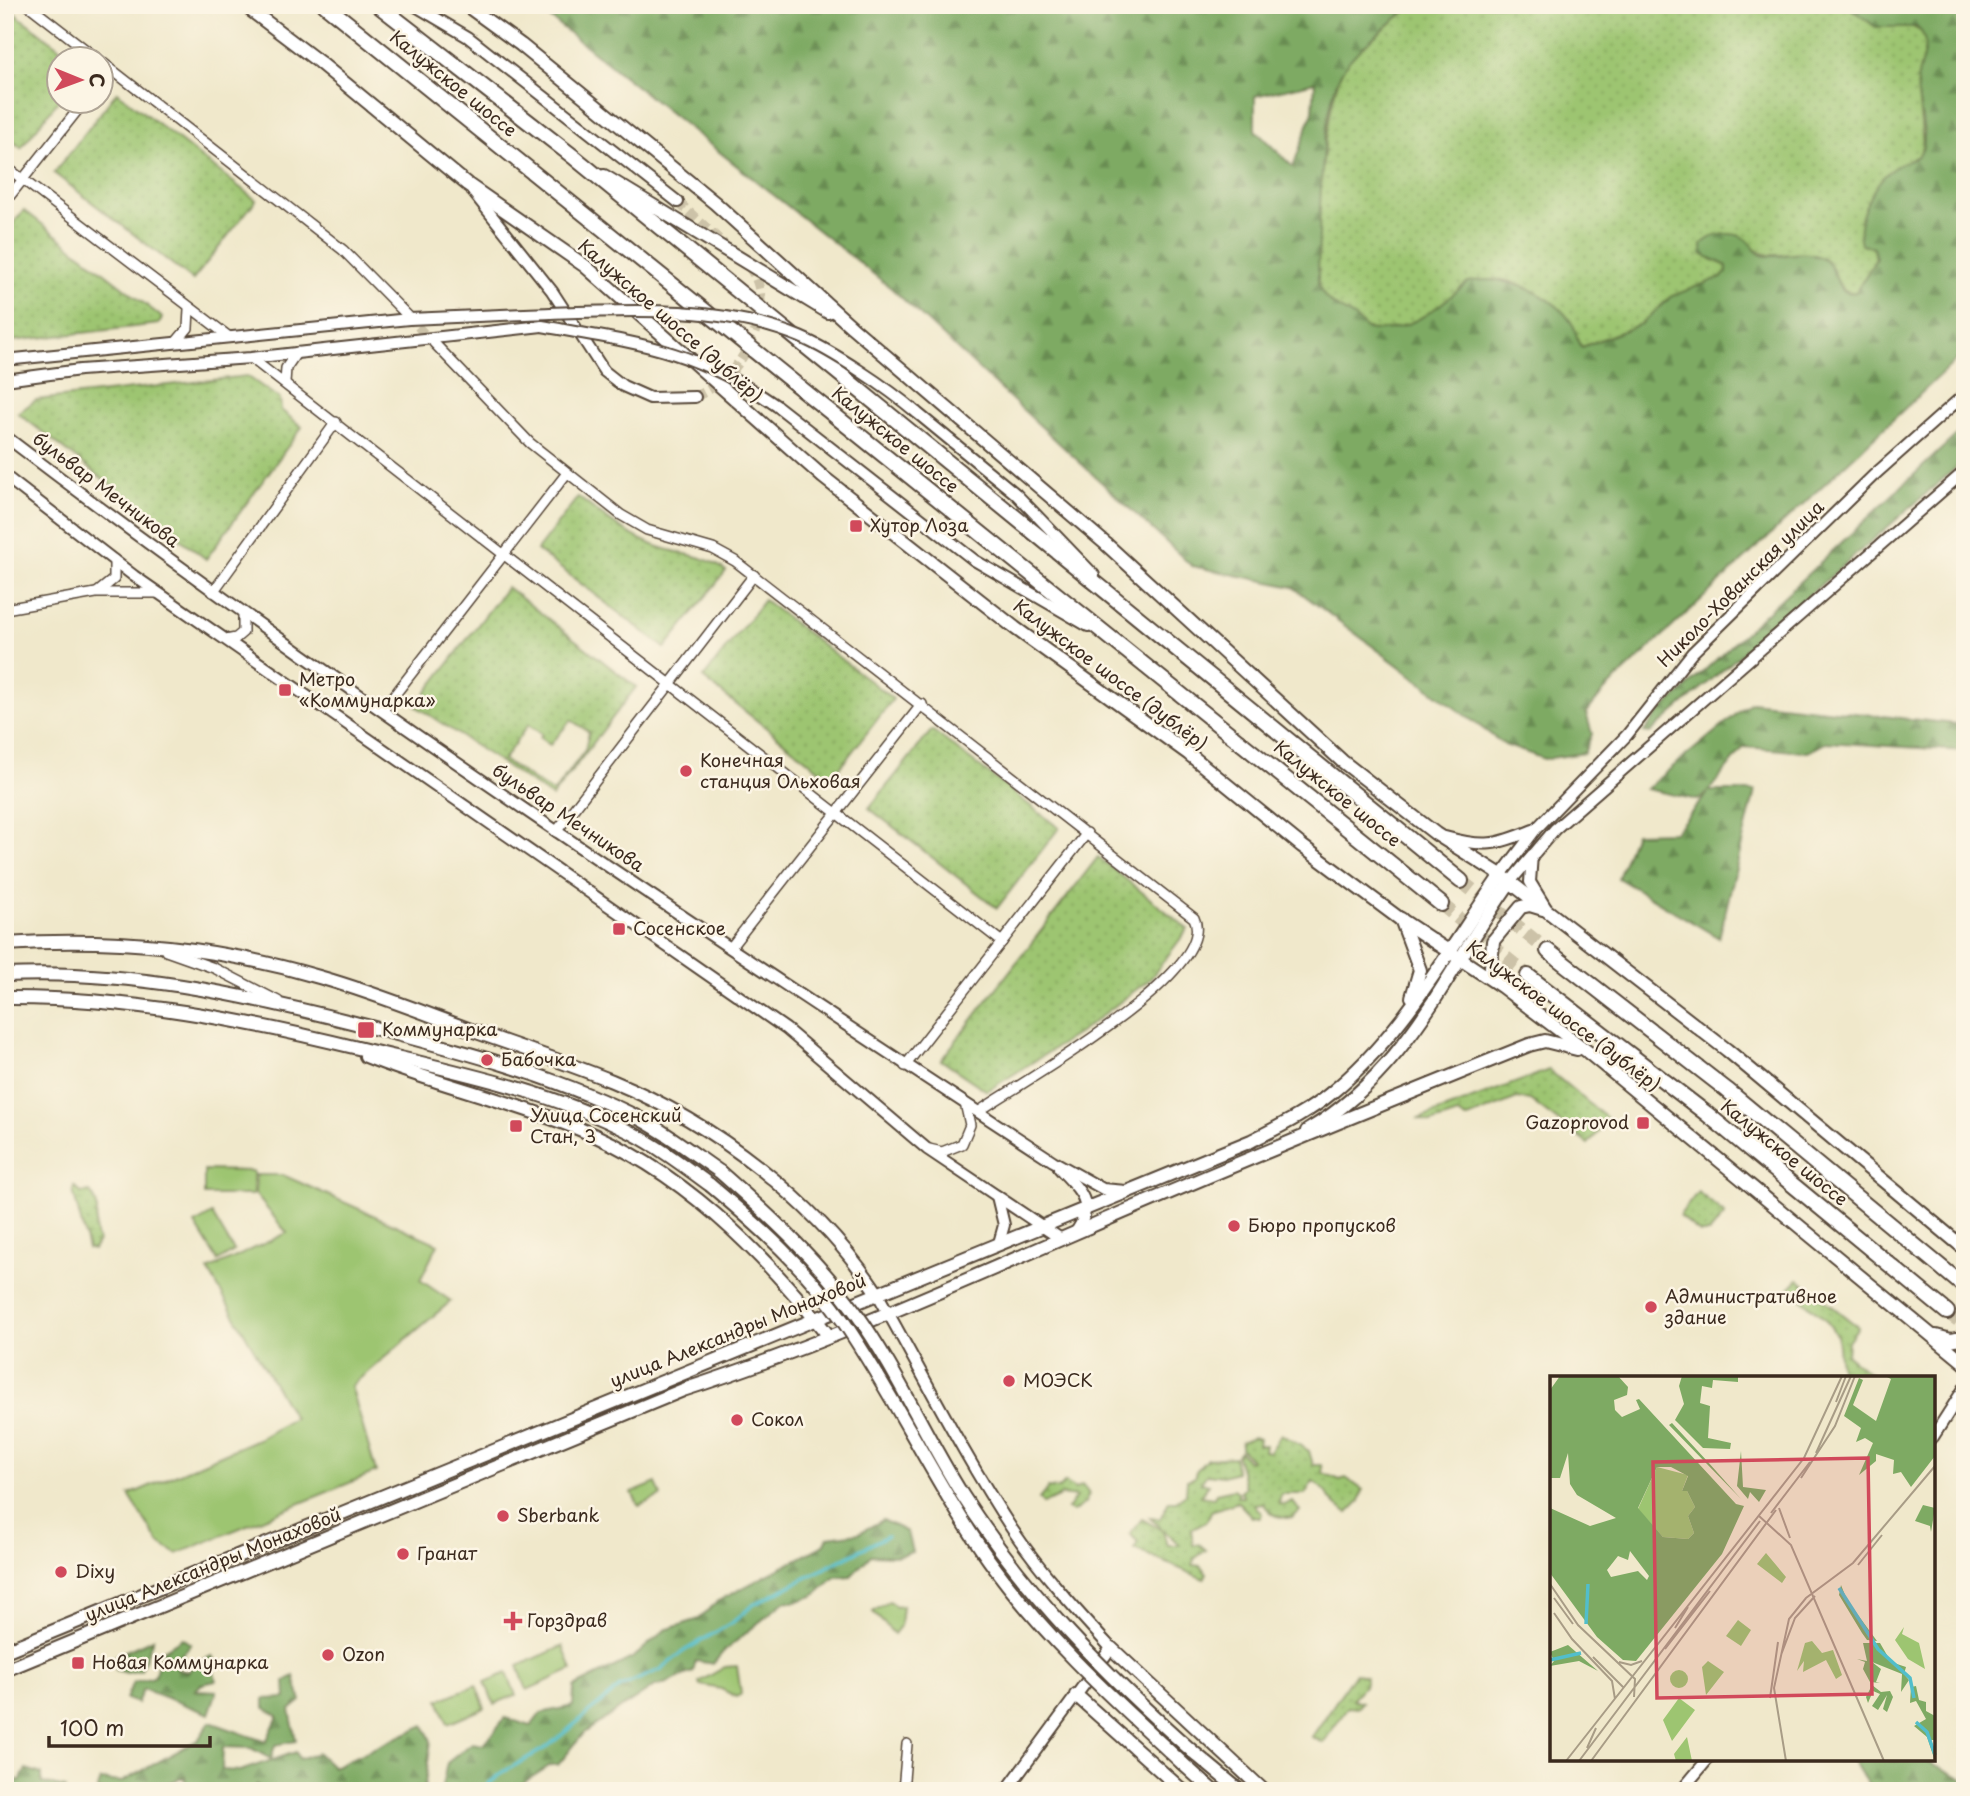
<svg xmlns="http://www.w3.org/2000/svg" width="1970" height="1796" viewBox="0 0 1970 1796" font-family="'Playpen Sans',sans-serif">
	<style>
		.grass { fill: url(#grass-dots); stroke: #6c7848; stroke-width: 2; fill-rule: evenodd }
		.forest { fill: url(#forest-firs); stroke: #5c6a40; stroke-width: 2; fill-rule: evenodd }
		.park { fill: #9dc571; stroke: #6c7848; stroke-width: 2 }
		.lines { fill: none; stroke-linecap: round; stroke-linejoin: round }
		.stream { stroke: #52becb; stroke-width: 3.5 }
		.minor-tunnel { stroke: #ccc2a8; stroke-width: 9; stroke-dasharray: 9 4.5; stroke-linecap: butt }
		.tertiary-tunnel { stroke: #ccc2a8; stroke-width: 10; stroke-dasharray: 10 5; stroke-linecap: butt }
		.trunk-tunnel { stroke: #ccc2a8; stroke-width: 14; stroke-dasharray: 14 7; stroke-linecap: butt }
		.minor-casing { stroke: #564638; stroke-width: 12 }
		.tertiary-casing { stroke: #564638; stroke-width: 14 }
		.secondary-casing { stroke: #564638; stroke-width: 16 }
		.trunk-casing { stroke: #564638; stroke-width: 18 }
		.minor { stroke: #fff; stroke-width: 9 }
		.tertiary { stroke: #fff; stroke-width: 10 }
		.secondary { stroke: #fff; stroke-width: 12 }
		.trunk { stroke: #fff; stroke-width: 14 }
		.tertiary-bridge-casing { stroke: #564638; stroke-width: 14; stroke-linecap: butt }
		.secondary-bridge-casing { stroke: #564638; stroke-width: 16; stroke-linecap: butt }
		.tertiary-bridge { stroke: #fff; stroke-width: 10 }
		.secondary-bridge { stroke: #fff; stroke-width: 12 }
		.poi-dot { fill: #d1495b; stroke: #fcf5e5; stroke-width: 2.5 }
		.labels { text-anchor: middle; stroke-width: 5; stroke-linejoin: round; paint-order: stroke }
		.street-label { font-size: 18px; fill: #3b2a1e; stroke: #fcf5e5 }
		.poi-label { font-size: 18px; fill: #3b2a1e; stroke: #fcf5e5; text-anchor: start }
		.inset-river { fill: none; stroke: #52becb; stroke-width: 3.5 }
		.inset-road { fill: none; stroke: #a89c86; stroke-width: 2 }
		.view { fill: #d1495b; fill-opacity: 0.15; stroke: #d1495b; stroke-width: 3.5 }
		.inset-edge { fill: none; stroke: #3b2a1e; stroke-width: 3.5 }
	</style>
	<defs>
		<pattern id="grass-dots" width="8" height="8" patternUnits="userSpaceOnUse" patternTransform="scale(1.75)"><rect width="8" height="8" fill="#9dc571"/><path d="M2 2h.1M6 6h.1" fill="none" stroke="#88a961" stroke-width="1.8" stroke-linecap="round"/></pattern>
		<pattern id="forest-firs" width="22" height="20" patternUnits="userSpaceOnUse" patternTransform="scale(1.75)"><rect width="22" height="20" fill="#7eaa63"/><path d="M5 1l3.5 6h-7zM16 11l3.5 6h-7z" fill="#688b51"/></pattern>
	</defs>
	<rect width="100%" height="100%" fill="#fcf5e5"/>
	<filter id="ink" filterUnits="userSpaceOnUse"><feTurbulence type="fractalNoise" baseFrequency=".0143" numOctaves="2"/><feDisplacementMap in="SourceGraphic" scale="14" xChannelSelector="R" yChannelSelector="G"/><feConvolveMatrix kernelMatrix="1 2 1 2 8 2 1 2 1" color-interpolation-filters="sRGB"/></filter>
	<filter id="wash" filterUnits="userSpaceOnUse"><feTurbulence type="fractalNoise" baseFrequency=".00686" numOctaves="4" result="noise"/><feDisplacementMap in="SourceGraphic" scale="28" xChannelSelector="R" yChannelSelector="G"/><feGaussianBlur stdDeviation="1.57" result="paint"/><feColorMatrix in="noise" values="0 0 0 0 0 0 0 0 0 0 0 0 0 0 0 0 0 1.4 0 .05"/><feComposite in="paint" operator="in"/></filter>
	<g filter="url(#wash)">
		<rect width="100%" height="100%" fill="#f0e8cb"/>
		<g class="grass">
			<path d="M1413,5H1846L1876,27L1909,25L1924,33L1926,44L1917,82L1923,147L1918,156L1896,166L1874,248L1876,259L1856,292C1833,295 1837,263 1816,256C1787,247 1768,268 1747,240L1711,259L1727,266L1728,271L1722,277L1672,296L1641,324L1582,347C1573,338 1574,325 1564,315C1464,222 1450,343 1366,329C1355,314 1328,311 1321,293C1308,264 1326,91 1345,66C1362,43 1391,24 1413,5Z"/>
			<path d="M5,6L74,59L60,60L59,100L21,148L5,135Z"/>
			<path d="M117,92L256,200L193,280L54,173Z"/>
			<path d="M24,210L159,315L162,318L159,324L5,342V234Z"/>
			<path d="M247,376L280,399L281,410L302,427L206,559L18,413L36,400Z"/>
			<path d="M578,497C603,516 626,535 656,546C680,555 705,554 726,571L665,648L537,550Z"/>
			<path d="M507,587L636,687L552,797L416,706ZM571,720L589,732L585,750L553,793L503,760L528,725L542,734L540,738L550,745Z"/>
			<path d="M764,600L893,699L831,779L703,678Z"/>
			<path d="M932,730L1059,828L997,908L869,808Z"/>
			<path d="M1098,857L1188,929L1150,979L1082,1031L987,1091L941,1060Z"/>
			<path d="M1549,1070L1609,1120L1588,1144L1530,1100L1517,1098L1466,1119L1458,1114L1431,1123L1419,1119Z"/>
			<path d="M74,1186L81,1193L90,1192C105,1209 90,1223 98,1241L93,1250L88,1249L73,1191Z"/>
			<path d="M1698,1192L1725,1214L1709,1233H1700L1679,1216Z"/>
			<path d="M1798,1279L1858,1327L1848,1341L1847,1355L1875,1378H1841L1837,1336L1826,1320L1789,1288Z"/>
			<path d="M1281,1434L1309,1451L1313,1465H1322L1323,1473L1340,1480L1346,1478L1363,1490L1360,1501L1348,1513C1331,1506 1328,1490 1313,1481L1305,1494H1281L1279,1504L1285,1505L1292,1501L1300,1511L1292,1518C1278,1518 1271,1515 1263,1503L1254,1504L1262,1514L1260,1518L1252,1517L1238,1502L1211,1511C1208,1523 1202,1525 1191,1529L1193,1545L1199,1544L1206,1550L1194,1559L1193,1565L1200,1566L1207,1573L1204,1579L1134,1549L1138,1542L1130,1534L1142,1519L1163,1531L1167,1545H1180L1150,1518L1160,1519L1169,1501H1176L1186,1494L1187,1480L1194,1478L1196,1471L1207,1459L1235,1457L1236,1472L1223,1476L1207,1474L1201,1483L1209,1485L1200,1496L1213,1498L1216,1493L1234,1489L1239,1493L1237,1497H1243L1241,1491L1245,1487L1237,1455L1240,1451L1248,1461L1251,1460L1241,1448V1442L1254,1437L1259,1439L1258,1445H1265L1264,1451L1269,1452Z"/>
			<path d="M1065,1482L1075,1489L1082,1485L1089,1494L1085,1503L1073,1512L1067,1509L1076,1497L1062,1495L1043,1504L1039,1499L1048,1488L1059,1489Z"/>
			<path d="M1355,1673L1366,1677L1364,1686L1352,1699L1362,1702L1357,1708L1348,1707L1323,1743L1312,1737Z"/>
		</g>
		<g class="forest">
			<path d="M534,5H1413C1391,24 1363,43 1345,66C1319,100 1319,237 1318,282C1326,312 1350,307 1366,329C1408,336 1439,306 1468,282C1505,274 1555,293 1574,327C1577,334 1576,341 1582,347L1641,324L1672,296L1722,277L1727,272V266L1702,254V244C1713,233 1735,230 1747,240C1754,247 1757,256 1768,256C1787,257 1808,247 1826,261C1840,272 1833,296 1856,292L1876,259L1874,248L1861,244C1854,219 1875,178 1898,165C1907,160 1920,160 1923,147C1927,132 1917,101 1917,83C1918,64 1934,42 1917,27H1876L1846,5H1965V352L1605,690L1586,713L1592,734L1584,753L1544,759L1505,745L1293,587L1192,566L891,288ZM1315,82L1313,111L1293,167L1255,130V96Z"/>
			<path d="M1965,427V460L1650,733L1644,732L1657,715Z"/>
			<path d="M1751,702L1965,725V751L1827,742L1808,752L1744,747L1709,791H1755L1719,938L1618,878L1635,833L1675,832L1708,793L1698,800L1646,789Z"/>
			<path d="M883,1520L907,1532L912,1552L895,1556L871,1555L851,1576L835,1577L815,1595L795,1602L785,1601L723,1652L713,1664L696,1661L693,1672C680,1676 668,1685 655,1686L584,1733L558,1765H551L510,1791H441L447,1763L472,1743L483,1745L505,1718L531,1726L541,1713L573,1706L574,1687L634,1657L665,1630L699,1619L718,1601L824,1545L828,1537L859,1533Z"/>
			<path d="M183,1638L191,1644L177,1660V1669L188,1672L196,1663L212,1656L216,1664L213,1668L216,1681L202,1684L195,1690L217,1691L209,1714L143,1689L137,1703L126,1699L133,1682L154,1677L162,1651Z"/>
			<path d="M153,1639L141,1670L127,1673L116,1670L115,1656Z"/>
			<path d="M294,1676L301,1701L290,1710L296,1741L275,1745L271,1759L251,1748L223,1747L222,1770L240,1771L296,1752L299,1759L318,1753L333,1767L424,1725L431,1741L424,1791H261L257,1784L253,1791H184L185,1777L146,1791H97L101,1780L122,1782L198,1740L210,1722L266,1742L278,1716L264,1707V1699L286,1698L285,1681Z"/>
			<path d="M1852,1759H1924L1965,1780V1791H1872Z"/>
			<path d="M26,1769L42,1774V1783L66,1788L65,1791H5V1775L20,1781Z"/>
		</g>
		<g class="park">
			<path d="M204,1170L253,1171V1195H204Z"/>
			<path d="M256,1175H283L438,1244L420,1280L451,1301L351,1386L376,1472L177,1554L159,1543L129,1495L260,1438L294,1418L208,1270L287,1233L255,1194Z"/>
			<path d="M212,1214L234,1251L218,1261L195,1224Z"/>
			<path d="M656,1483L661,1496L639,1506L632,1493Z"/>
			<path d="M889,1601L896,1607L902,1606L900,1626L894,1634L873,1612Z"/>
			<path d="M563,1646L572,1670L527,1690L518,1666Z"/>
			<path d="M737,1666L741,1694L737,1697L721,1689L700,1685L699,1682L725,1667Z"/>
			<path d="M507,1673L516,1695L494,1704L485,1682Z"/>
			<path d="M476,1685L485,1708L448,1724L439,1700Z"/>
		</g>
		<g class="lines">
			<path class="stream" d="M479,1791L505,1771L547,1747L620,1687L660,1670L684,1651L733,1622L753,1605L887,1536"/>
		</g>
	</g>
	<g filter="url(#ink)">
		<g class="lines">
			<path class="minor-tunnel" d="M408,317L433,342"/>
			<g class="tertiary-tunnel">
				<path d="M678,202L725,245"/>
				<path d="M695,397C706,391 718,385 727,376C754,350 777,293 745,263"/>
			</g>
			<g class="trunk-tunnel">
				<path d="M1461,881L1548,951"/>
				<path d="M1441,904L1528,976"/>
				<path d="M1947,1312L1965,1325"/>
			</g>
			<g class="minor-casing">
				<g id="minor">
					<path d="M28,5L99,60"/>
					<path d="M102,62L343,250L408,316"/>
					<path d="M102,80L110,69"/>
					<path d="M5,166L228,336"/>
					<path d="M5,202L84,102"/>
					<path d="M177,341L188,328L189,309"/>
					<path d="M434,343L530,443L621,515L647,530L713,549L735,561L1194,918C1221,972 1016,1085 978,1112"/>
					<path d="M251,358L1002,942"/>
					<path d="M285,383L286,368L297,352"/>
					<path d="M98,592L114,579V560"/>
					<path d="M213,592L336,422"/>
					<path d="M5,609L96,593H156"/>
					<path d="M226,640L236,638L243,632V613"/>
					<path d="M383,710L567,473"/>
					<path d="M556,832L754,575"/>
					<path d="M731,947L922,704"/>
					<path d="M166,951L214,968L278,1001"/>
					<path d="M905,1066L1087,833"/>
					<path d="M929,1149L942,1152L962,1144L970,1125L965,1103"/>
					<path d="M903,1791L907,1744"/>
				</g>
			</g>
			<g class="tertiary-casing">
				<g id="tertiary">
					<path d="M414,5L468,37L678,202"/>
					<path d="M473,192L552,291L604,371L623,386L650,398L695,397"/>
					<path d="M5,360L409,319L525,314"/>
					<path d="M5,380L80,370L251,358L542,326"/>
					<path d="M777,406L974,560L1088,626"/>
					<path d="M916,412L1016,494L1094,575"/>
					<path d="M5,436C343,694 697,928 1053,1161L1103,1189L1126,1191"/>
					<path d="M5,476L134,576L786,1029L927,1149L1061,1239"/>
					<path d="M1445,837C1484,848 1497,845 1533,830"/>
					<path d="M1532,855L1530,882L1546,908"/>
					<path d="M1501,875L1536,829L1627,735L1692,653L1873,476L1965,394"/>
					<path d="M1510,882L1555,829L1965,471"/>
					<path d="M1059,1168C1080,1191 1097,1203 1075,1233"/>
					<path d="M997,1196L1004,1225L999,1243"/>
					<path d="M877,1293C922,1372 962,1453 1012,1529C1041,1572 1076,1610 1111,1648L1006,1791"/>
					<path d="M1933,1437L1965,1387"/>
					<path d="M1681,1791L1708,1759"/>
				</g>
			</g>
			<g class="secondary-casing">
				<g id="secondary">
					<path d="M244,5L319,62L467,184L585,266L823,477L1015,628L1189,754L1302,846L1400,919L1501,986L1588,1052L1965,1363"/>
					<path d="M466,5L521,45L715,203L852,327L1106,544L1342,761L1436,834L1501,875L1727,1050L1965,1249"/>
					<path d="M604,176L828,312"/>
					<path d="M1401,919L1420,970L1412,997"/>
					<path d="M5,944C110,937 218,947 319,977C369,991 419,1011 468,1029C516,1046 565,1062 612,1081C714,1123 816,1201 877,1293"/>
					<path d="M5,975C125,969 240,994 355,1023C450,1048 543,1071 631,1114C663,1130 691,1152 720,1172"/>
					<path d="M1501,985L1491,967L1493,941L1521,907L1530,905L1543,909"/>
					<path d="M5,998C128,997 244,1020 362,1049C453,1071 546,1089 630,1132C659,1147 684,1166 710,1185"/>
					<path d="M366,1056C435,1084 508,1100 577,1128C679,1168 761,1250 828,1335"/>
					<path d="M1307,1131C1409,1070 1445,973 1510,882"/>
					<path d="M1936,1336L1951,1340L1965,1337"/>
					<path d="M1111,1648L1264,1791"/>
					<path d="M5,1651L1251,1141C1278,1127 1306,1114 1330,1094C1403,1035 1448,950 1501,875"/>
					<path d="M5,1670L683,1390C816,1347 946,1289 1075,1233C1225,1168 1377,1106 1529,1045L1545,1041L1577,1049"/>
					<path d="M1076,1695L1183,1791"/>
					<path d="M1192,1751L1240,1791"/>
					<path d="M1182,1763L1213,1791"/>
				</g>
			</g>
			<g class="trunk-casing">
				<g id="trunk">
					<path d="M325,5L1441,904"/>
					<path d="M378,5L575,158L1461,881"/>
					<path d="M1548,951L1727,1090L1965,1287"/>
					<path d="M1528,976L1707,1114L1947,1312"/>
				</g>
			</g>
			<use href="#minor" class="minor"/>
			<use href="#tertiary" class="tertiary"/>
			<use href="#secondary" class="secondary"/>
			<use href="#trunk" class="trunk"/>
			<g class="tertiary-bridge-casing">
				<g id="tertiary-bridge">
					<path d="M525,314C614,311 716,302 800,337C833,351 888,388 916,412"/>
					<path d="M542,326C638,343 695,349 777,406"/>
				</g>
			</g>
			<g class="secondary-bridge-casing">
				<g id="secondary-bridge">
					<path d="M720,1172C769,1215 817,1259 856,1313C897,1370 925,1436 963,1496C1026,1594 1106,1675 1192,1751"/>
					<path d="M710,1185C759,1226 806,1268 843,1321C896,1398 935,1484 989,1560C1044,1637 1114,1700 1182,1763"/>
				</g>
			</g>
			<use href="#tertiary-bridge" class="tertiary-bridge"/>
			<use href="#secondary-bridge" class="secondary-bridge"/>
		</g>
	</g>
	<g class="poi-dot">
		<rect x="849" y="519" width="14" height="14" rx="3.5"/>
		<rect x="278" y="683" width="14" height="14" rx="3.5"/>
		<circle cx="686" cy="771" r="7"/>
		<rect x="612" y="922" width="14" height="14" rx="3.5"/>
		<rect x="357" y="1021" width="18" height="18" rx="3.5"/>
		<circle cx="487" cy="1060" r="7"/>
		<rect x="1636" y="1116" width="14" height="14" rx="3.5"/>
		<rect x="509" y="1119" width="14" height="14" rx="3.5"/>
		<circle cx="1234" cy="1226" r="7"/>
		<circle cx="1651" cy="1307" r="7"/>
		<circle cx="1009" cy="1381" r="7"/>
		<circle cx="737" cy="1420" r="7"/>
		<circle cx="503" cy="1516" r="7"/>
		<circle cx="403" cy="1554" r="7"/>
		<circle cx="61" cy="1572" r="7"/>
		<path d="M509.5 1610.5h7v7h7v7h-7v7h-7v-7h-7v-7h7z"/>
		<circle cx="328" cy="1655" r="7"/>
		<rect x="71" y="1656" width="14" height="14" rx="3.5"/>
	</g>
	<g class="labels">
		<g class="street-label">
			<text transform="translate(453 84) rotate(39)" y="6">Калужское шоссе</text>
			<text transform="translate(670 321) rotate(41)" y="6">Калужское шоссе (дублёр)</text>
			<text transform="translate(895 440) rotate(39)" y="6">Калужское шоссе</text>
			<text transform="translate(106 490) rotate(37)" y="6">бульвар Мечникова</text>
			<text transform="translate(1741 584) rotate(-45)" y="6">Николо-Хованская улица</text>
			<text transform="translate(1110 675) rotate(37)" y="6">Калужское шоссе (дублёр)</text>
			<text transform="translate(1337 794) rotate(39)" y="6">Калужское шоссе</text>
			<text transform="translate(568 818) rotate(34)" y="6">бульвар Мечникова</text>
			<text transform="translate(1563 1016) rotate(37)" y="6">Калужское шоссе (дублёр)</text>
			<text transform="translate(1784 1153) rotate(39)" y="6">Калужское шоссе</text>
			<text transform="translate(738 1331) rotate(-22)" y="6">улица Александры Монаховой</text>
			<text transform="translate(213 1565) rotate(-22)" y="6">улица Александры Монаховой</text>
		</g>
		<g class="poi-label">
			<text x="870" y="532">Хутор Лоза</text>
			<text x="299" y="686">Метро<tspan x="299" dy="21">«Коммунарка»</tspan></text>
			<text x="700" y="767">Конечная<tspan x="700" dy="21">станция Ольховая</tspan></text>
			<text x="633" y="935">Сосенское</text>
			<text x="382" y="1036">Коммунарка</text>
			<text x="501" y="1066">Бабочка</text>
			<text x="530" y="1122">Улица Сосенский<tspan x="530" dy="21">Стан, 3</tspan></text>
			<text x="1629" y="1129" text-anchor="end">Gazoprovod</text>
			<text x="1248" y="1232">Бюро пропусков</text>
			<text x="1665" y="1303">Административное<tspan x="1665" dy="21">здание</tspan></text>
			<text x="1023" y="1387">МОЭСК</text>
			<text x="751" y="1426">Сокол</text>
			<text x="517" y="1522">Sberbank</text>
			<text x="417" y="1560">Гранат</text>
			<text x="75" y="1578">Dixy</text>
			<text x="527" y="1627">Горздрав</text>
			<text x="342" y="1661">Ozon</text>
			<text x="92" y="1669">Новая Коммунарка</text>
		</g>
	</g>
	<g transform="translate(1550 1376)">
		<rect width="385" height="385" fill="#f0e8cb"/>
		<path d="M107,91L138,99L132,115H137L145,131L138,140L144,157L138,163L113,161L88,133ZM216,177L236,201L232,207L207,188ZM188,244L201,254L191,270L176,260ZM354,251L352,258L369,267L375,293L358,283L345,264ZM158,285L174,296L156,319L152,291ZM120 303a9 9 0 1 1 18 0a9 9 0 1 1-18 0ZM129,322L145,334L122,365L113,344ZM137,361L142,385H126L124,378Z" fill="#9dc571"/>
		<path d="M10,0H68L78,11L77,19L64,24L65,34L72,41L90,33L86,24L89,23L186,128L194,130L172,178L86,285L73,284L47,261L0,197V132L40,150L66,142L27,119L20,108L18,77L10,102H0V14ZM107,91H121L138,100L132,115H137L145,131L138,140L144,157L138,163L113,161L88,132ZM80,175L99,200L97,204L88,195L61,201L57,194L68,180L78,184ZM132,0H188V6L163,4L162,12L152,10L150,27L160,30L158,62L181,67L180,73L153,72L125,44L134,28L129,10ZM335,0H385V80L361,111L351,96L343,98L344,84L326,78V85L309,99L323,67L315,62L306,66L311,52L294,40L309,2L313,4L303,29L326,45L341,3ZM122,47L158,86L191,123L119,49ZM191,75L193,111L216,114L209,126L200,116L198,123L187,110ZM373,129L385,132L381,156L380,150L365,145ZM291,209L297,224L327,265L317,264L312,257L289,219ZM313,267H330L341,286L356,291L354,298L359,304L351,316L352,298L322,286L331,293L326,306L330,307L320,306L313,293L315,286L307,283L317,285ZM18,269L48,295L29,285L0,290L4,285L0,276ZM322,309L331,316L340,315L343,321L337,336L333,333L337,319L328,334L322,330L330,318L323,315L318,327L316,321ZM366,310L369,324L376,326V335L385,340V364H381L385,376V385L377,361L364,350L376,343L366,325L360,327L361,311Z" fill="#7eaa63" fill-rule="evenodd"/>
		<path d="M262,265L272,277L283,274L292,299L286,303L276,284L253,296L254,285L247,295L255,267Z" fill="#9dc571"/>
		<path class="inset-river" d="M289,212L328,273L360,302L364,322M36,248L38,208M0,284L31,277M366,346L377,356L385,379"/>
		<path class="inset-road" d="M286,26L296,0M266,77L301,0M251,102L285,50L305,0M229,132L240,162M221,137L260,86M209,140L241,169L334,385M308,189L332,159M0,208L28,249L85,303L84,321M4,222L23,248M4,237L22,263L62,305L65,323M125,252L138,231M115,273L160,215M231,279L245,242L265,220M43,281L74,312M69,286L81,289L92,285M220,322L228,266M37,372L46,352M16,385L254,82L292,0M29,385L210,145M41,385L226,134M236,385L224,312L239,243L256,222L303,187L385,90"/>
		<path class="view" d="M318,82L322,318L107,322L103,86Z"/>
		<rect width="385" height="385" class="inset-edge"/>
	</g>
	<rect width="1970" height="1796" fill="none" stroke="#fcf5e5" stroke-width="28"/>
	<g transform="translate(80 80) rotate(91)"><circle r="33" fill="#fcf5e5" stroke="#afa495" stroke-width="2"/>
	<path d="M0-5L12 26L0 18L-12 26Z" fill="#d1495b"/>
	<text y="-10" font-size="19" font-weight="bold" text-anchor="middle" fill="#3b2a1e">С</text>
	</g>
	<path d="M49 1736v10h161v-10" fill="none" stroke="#3b2a1e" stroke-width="3.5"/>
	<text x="60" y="1736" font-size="21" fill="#3b2a1e" stroke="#fcf5e5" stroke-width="5" paint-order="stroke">100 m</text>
</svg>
